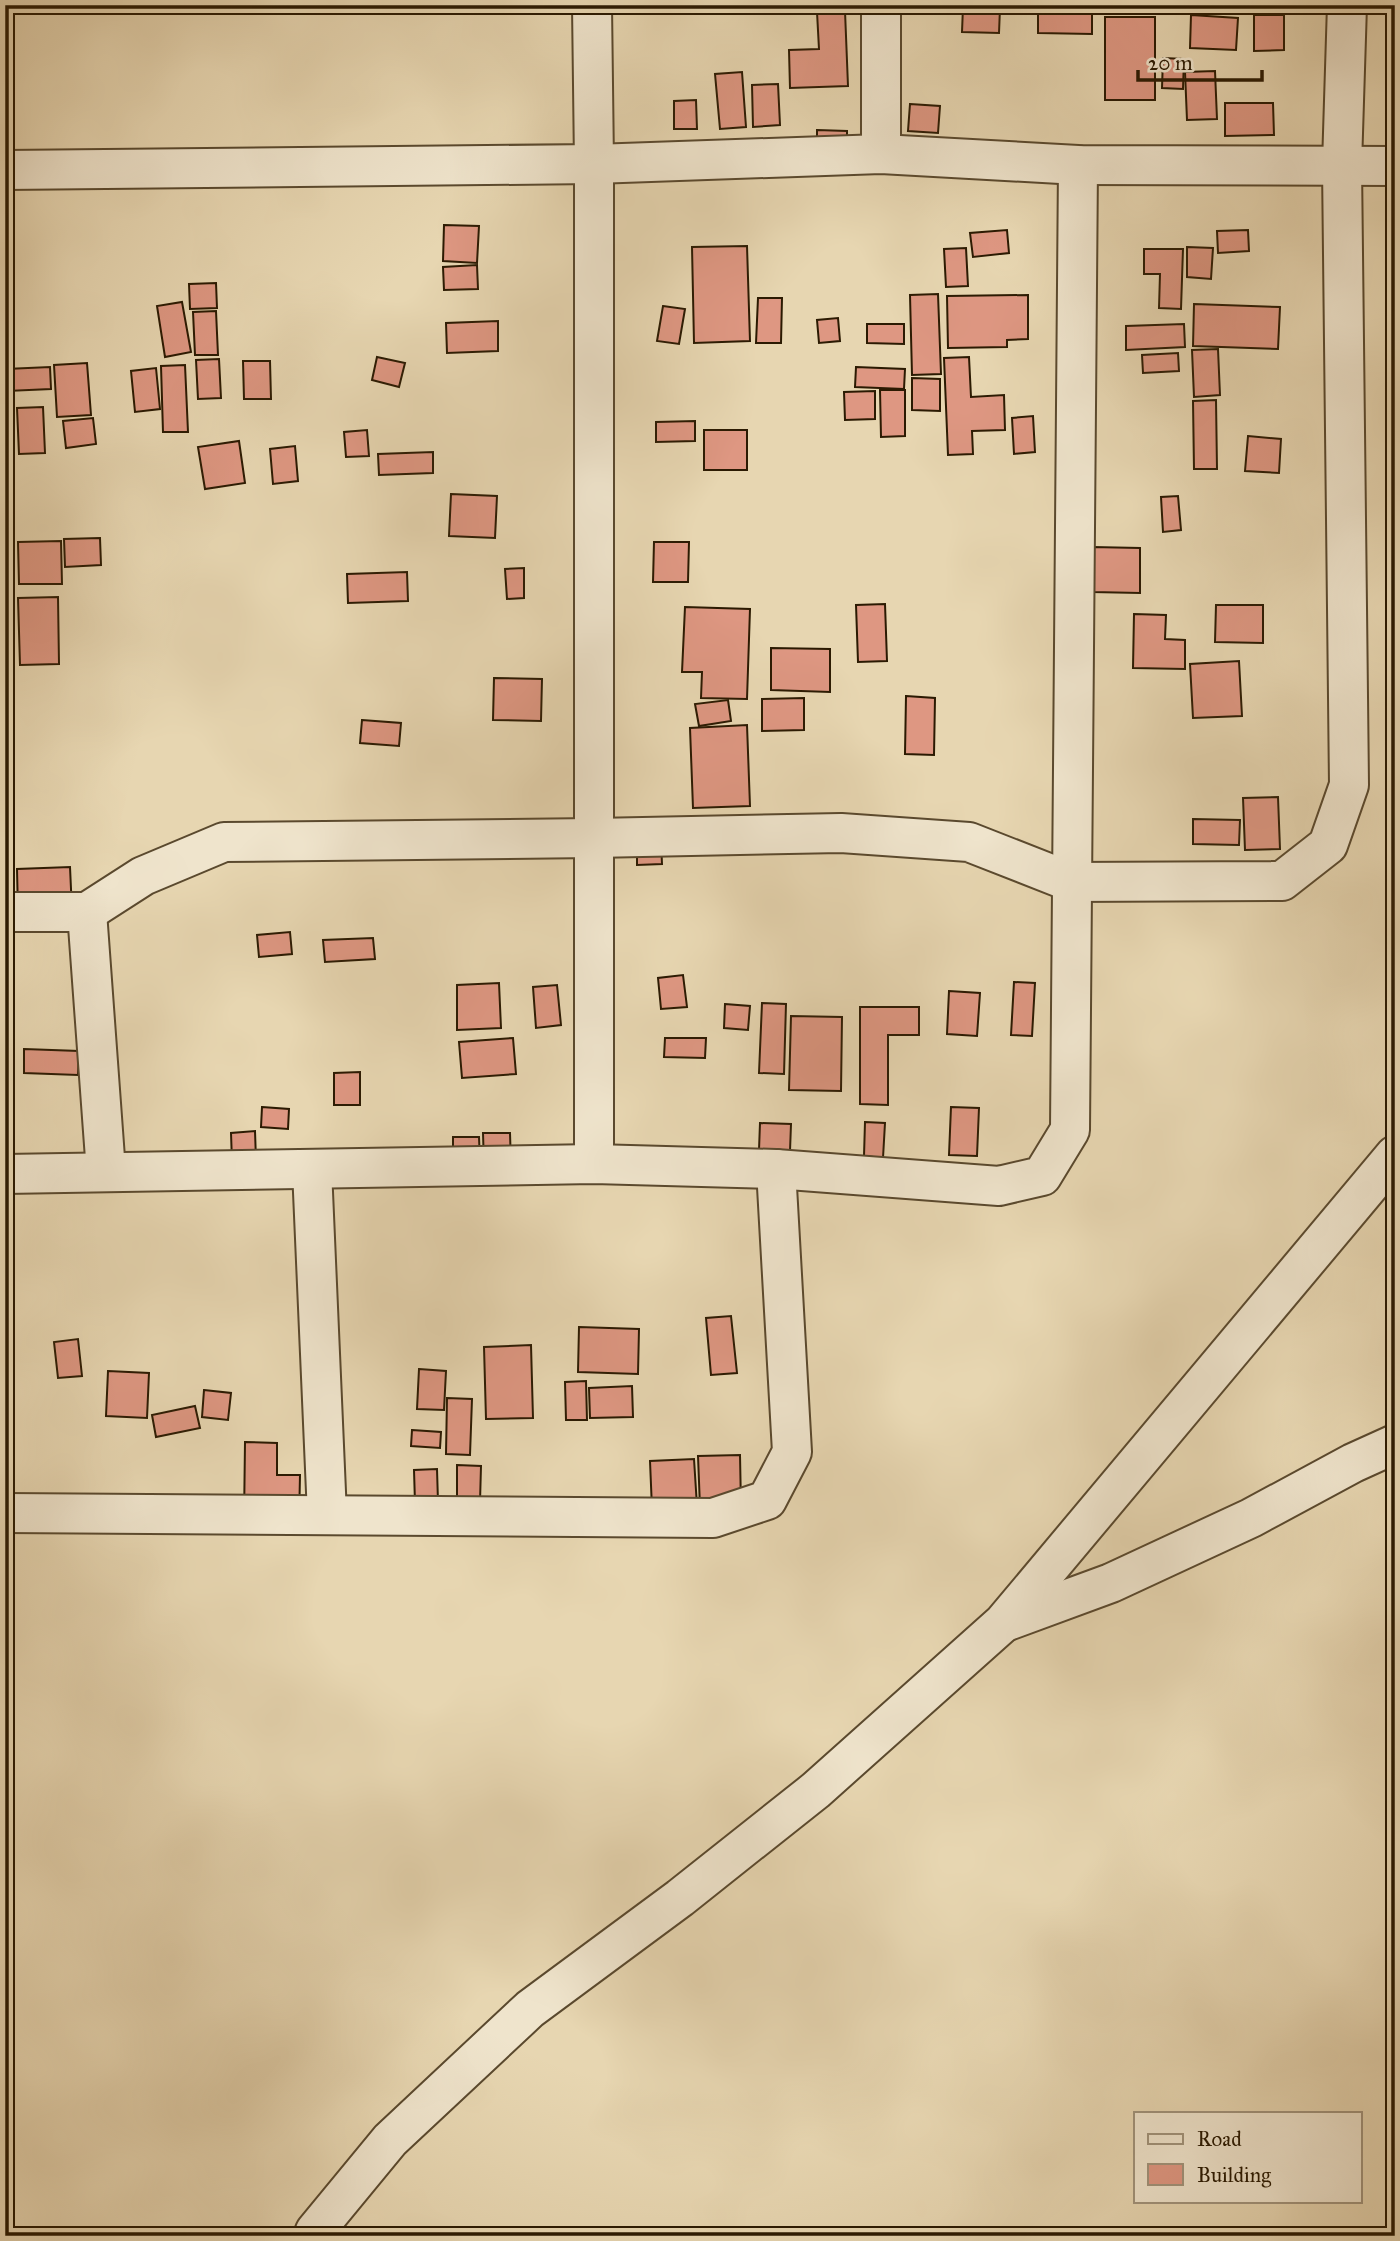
<svg xmlns="http://www.w3.org/2000/svg" width="1400" height="2241" viewBox="0 0 1400 2241" font-family="'IM FELL Great Primer',serif">
	<style>
		.building { fill: #de9782; stroke: #2b1a02; stroke-width: 2 }
		.lines { fill: none; stroke-linecap: round; stroke-linejoin: round }
		.minor-casing { stroke: #5a492e; stroke-width: 42 }
		.minor { stroke: #efe4cc; stroke-width: 38 }
	</style>
	<rect width="100%" height="100%" fill="#e7d6b1"/>
	<filter id="stains"><feTurbulence type="fractalNoise" baseFrequency=".00286" numOctaves="4"/><feColorMatrix values="0 0 0 0 .2 0 0 0 0 .09 0 0 0 0 .02 0 0 0 .5 -.17"/></filter>
	<radialGradient id="worn" r=".72"><stop offset=".6" stop-color="#630" stop-opacity="0"/><stop offset="1" stop-color="#630" stop-opacity=".3"/></radialGradient>
	<g class="building">
		<rect x="1019" y="5" width="45" height="4"/>
		<path d="M1128,5H1156L1157,11H1129Z"/>
		<path d="M963,7L1000,8L999,33L962,32Z"/>
		<path d="M845,11L848,86L790,88L789,50L819,49L817,12Z"/>
		<path d="M1038,12L1092,13V34L1038,33Z"/>
		<path d="M1191,15L1238,18L1236,50L1190,48Z"/>
		<path d="M1254,15H1284V50L1254,51Z"/>
		<rect x="1105" y="17" width="50" height="83"/>
		<path d="M1163,58L1184,59L1183,89L1162,88Z"/>
		<path d="M1215,71L1217,119L1187,120L1185,72Z"/>
		<path d="M742,72L746,127L720,129L715,74Z"/>
		<path d="M778,84L780,125L753,127L752,85Z"/>
		<path d="M696,100L697,129H674V101Z"/>
		<path d="M1225,103H1273L1274,135L1225,136Z"/>
		<path d="M910,104L940,106L938,133L908,131Z"/>
		<path d="M817,130L847,131V160L817,158Z"/>
		<path d="M444,225L479,226L477,263L443,261Z"/>
		<path d="M1007,230L1009,253L973,257L970,233Z"/>
		<path d="M1248,230L1249,251L1218,253L1217,231Z"/>
		<path d="M747,246L750,341L694,343L692,247Z"/>
		<path d="M1187,247L1213,248L1211,279L1187,277Z"/>
		<path d="M966,248L968,286L946,287L944,249Z"/>
		<path d="M1144,249H1183L1181,309L1159,308L1160,274H1144Z"/>
		<path d="M477,265L478,289L444,290L443,267Z"/>
		<path d="M216,283L217,308L190,309L189,284Z"/>
		<path d="M938,294L941,374L912,375L910,295Z"/>
		<path d="M1028,295V339L1007,340V347L948,348L947,296Z"/>
		<path d="M758,298H782L781,343H756Z"/>
		<path d="M182,302L191,352L165,357L157,306Z"/>
		<path d="M1194,304L1280,307L1278,349L1193,346Z"/>
		<path d="M663,306L685,309L679,344L657,341Z"/>
		<path d="M216,311L218,355H195L193,312Z"/>
		<path d="M838,318L840,341L819,343L817,320Z"/>
		<path d="M498,321V351L447,353L446,323Z"/>
		<path d="M867,324H904V344L867,343Z"/>
		<path d="M1184,324L1185,347L1126,350V326Z"/>
		<path d="M1218,349L1220,395L1194,397L1192,350Z"/>
		<path d="M1178,353L1179,371L1143,373L1142,355Z"/>
		<path d="M377,357L405,363L399,387L372,380Z"/>
		<path d="M969,357L971,397L1004,395L1005,430L972,431L973,454L948,455L944,358Z"/>
		<path d="M219,359L221,398L198,399L196,360Z"/>
		<path d="M243,361H270L271,399H244Z"/>
		<path d="M87,363L91,415L57,417L54,365Z"/>
		<path d="M185,365L188,432H163L161,366Z"/>
		<path d="M50,367L51,389L7,391L6,369Z"/>
		<path d="M856,367L905,369L904,389L855,387Z"/>
		<path d="M156,368L160,409L135,412L131,371Z"/>
		<path d="M912,378L940,379V411L912,410Z"/>
		<path d="M880,390H905V436L881,437Z"/>
		<path d="M875,391V419L845,420L844,392Z"/>
		<path d="M1216,400L1217,469H1194L1193,401Z"/>
		<path d="M43,407L45,453L19,454L17,408Z"/>
		<path d="M1033,416L1035,452L1014,454L1012,418Z"/>
		<path d="M93,418L96,444L66,448L63,421Z"/>
		<path d="M695,421V441L656,442V422Z"/>
		<path d="M367,430L369,456L346,457L344,432Z"/>
		<rect x="704" y="430" width="43" height="40"/>
		<path d="M1248,436L1281,439L1279,473L1245,471Z"/>
		<path d="M239,441L245,483L205,489L198,447Z"/>
		<path d="M295,446L298,481L273,484L270,449Z"/>
		<path d="M433,452V473L379,475L378,454Z"/>
		<path d="M451,494L497,496L495,538L449,536Z"/>
		<path d="M1178,496L1181,530L1163,532L1161,497Z"/>
		<path d="M100,538L101,565L65,567L64,539Z"/>
		<path d="M61,541L62,584H19L18,542Z"/>
		<path d="M654,542H689L688,582H653Z"/>
		<path d="M1092,547L1140,548V593L1092,592Z"/>
		<path d="M524,568V598L507,599L505,569Z"/>
		<path d="M407,572L408,601L348,603L347,574Z"/>
		<path d="M58,597L59,664L20,665L18,598Z"/>
		<path d="M885,604L887,661L858,662L856,605Z"/>
		<path d="M1216,605H1263V643L1215,642Z"/>
		<path d="M685,607L750,609L747,699L701,698L702,672H682Z"/>
		<path d="M1134,614L1166,615L1165,639L1185,640V669L1133,668Z"/>
		<path d="M771,648L830,649V692L771,690Z"/>
		<path d="M1239,661L1242,716L1193,718L1190,664Z"/>
		<path d="M494,678L542,679L541,721L493,720Z"/>
		<path d="M906,696L935,698L934,755L905,754Z"/>
		<path d="M804,698V730L762,731V699Z"/>
		<path d="M728,700L731,721L699,726L695,704Z"/>
		<path d="M362,720L401,723L399,746L360,743Z"/>
		<path d="M747,725L750,806L693,808L690,728Z"/>
		<path d="M1278,797L1280,849L1245,850L1243,798Z"/>
		<path d="M1193,819L1240,820L1239,845L1193,844Z"/>
		<path d="M637,841H661L662,864L637,865Z"/>
		<path d="M70,867L72,911L18,913L17,869Z"/>
		<path d="M290,932L292,954L259,957L257,935Z"/>
		<path d="M373,938L375,959L325,962L323,940Z"/>
		<path d="M683,975L687,1007L661,1009L658,978Z"/>
		<path d="M1014,982L1035,983L1032,1036L1011,1035Z"/>
		<path d="M499,983L501,1028L457,1030V985Z"/>
		<path d="M557,985L561,1025L536,1028L533,987Z"/>
		<path d="M949,991L980,993L977,1036L947,1034Z"/>
		<path d="M762,1003L786,1004L784,1074L759,1073Z"/>
		<path d="M725,1004L750,1006L748,1030L724,1028Z"/>
		<path d="M860,1007H919V1035H888V1105L860,1104Z"/>
		<path d="M791,1016L842,1017L841,1091L789,1090Z"/>
		<path d="M513,1038L516,1074L462,1078L459,1042Z"/>
		<path d="M665,1038H706L705,1058L664,1057Z"/>
		<path d="M24,1049L79,1051L78,1075L24,1073Z"/>
		<path d="M360,1072V1105H334V1073Z"/>
		<path d="M5,1099H10L9,1160H5Z"/>
		<path d="M262,1107L289,1109L288,1129L261,1127Z"/>
		<path d="M951,1107L979,1108L977,1156L949,1155Z"/>
		<path d="M865,1122L885,1123L883,1158L864,1156Z"/>
		<path d="M760,1123L791,1124L790,1151L759,1150Z"/>
		<path d="M255,1131L256,1160L232,1162L231,1133Z"/>
		<path d="M483,1133H510L511,1165L484,1166Z"/>
		<path d="M453,1137H479L480,1162H453Z"/>
		<path d="M731,1316L737,1373L711,1375L706,1318Z"/>
		<path d="M579,1327L639,1329L638,1374L578,1372Z"/>
		<rect x="5" y="1330" width="2" height="45"/>
		<path d="M78,1339L82,1376L58,1378L54,1342Z"/>
		<path d="M531,1345L533,1418L486,1419L484,1347Z"/>
		<path d="M419,1369L446,1371L444,1410L417,1409Z"/>
		<path d="M108,1371L149,1373L147,1418L106,1416Z"/>
		<path d="M586,1381L587,1420H566L565,1382Z"/>
		<path d="M632,1386L633,1417L590,1418L589,1388Z"/>
		<path d="M204,1390L231,1393L228,1420L202,1417Z"/>
		<path d="M447,1398L472,1399L470,1455L446,1454Z"/>
		<path d="M195,1406L200,1428L156,1437L152,1415Z"/>
		<path d="M412,1430L441,1432L440,1448L411,1446Z"/>
		<path d="M245,1442L277,1443V1475H300L299,1522L244,1521Z"/>
		<path d="M740,1455L741,1506L700,1507L698,1456Z"/>
		<path d="M694,1459L697,1506L652,1509L650,1461Z"/>
		<path d="M457,1465L481,1466L480,1502L457,1501Z"/>
		<path d="M437,1469L438,1502L415,1503L414,1470Z"/>
	</g>
	<g class="lines">
		<g class="minor-casing">
			<g id="minor">
				<path d="M592,5L594,164V1164"/>
				<path d="M881,154V5"/>
				<path d="M5,170L594,164L881,154L1078,165L1395,166"/>
				<path d="M5,912H87L143,876L224,842L594,838L841,833L969,842L1071,882L1282,881L1328,845L1349,785L1342,165L1347,5"/>
				<path d="M87,912L106,1172"/>
				<path d="M312,1169L327,1515"/>
				<path d="M5,1174L594,1164L776,1169L999,1186L1042,1176L1070,1130L1078,165"/>
				<path d="M5,1513L713,1518L767,1500L792,1452L776,1169"/>
				<path d="M1005,1622L1111,1583L1251,1518L1353,1463L1395,1444"/>
				<path d="M313,2236L315,2231L390,2140L530,2009L680,1898L816,1790L1003,1623L1395,1155"/>
			</g>
		</g>
		<use href="#minor" class="minor"/>
	</g>
	<rect width="1400" height="2241" fill="none" stroke="#e7d6b1" stroke-width="28"/>
	<rect x="7" y="7" width="1386" height="2227" fill="none" stroke="#2b1a02" stroke-width="3.5"/>
	<rect x="14" y="14" width="1372" height="2213" fill="none" stroke="#2b1a02" stroke-width="2"/>
	<rect x="1134" y="2112" width="228" height="91" fill="#efe4cc" stroke="#a1937b" stroke-width="2"/>
	<rect x="1148" y="2134" width="35" height="10" fill="#efe4cc" stroke="#a1937b" stroke-width="2"/>
	<text x="1197" y="2146" font-size="21" fill="#2b1a02">Road</text>
	<rect x="1148" y="2164" width="35" height="21" fill="#de9782" stroke="#a1937b" stroke-width="2"/>
	<text x="1197" y="2182" font-size="21" fill="#2b1a02">Building</text>
	<path d="M1138 70v10h124v-10" fill="none" stroke="#2b1a02" stroke-width="3.5"/>
	<text x="1148" y="70" font-size="21" fill="#2b1a02" stroke="#efe4cc" stroke-width="5" paint-order="stroke">20 m</text>
	<rect width="100%" height="100%" filter="url(#stains)"/>
	<rect width="100%" height="100%" fill="url(#worn)"/>
</svg>
